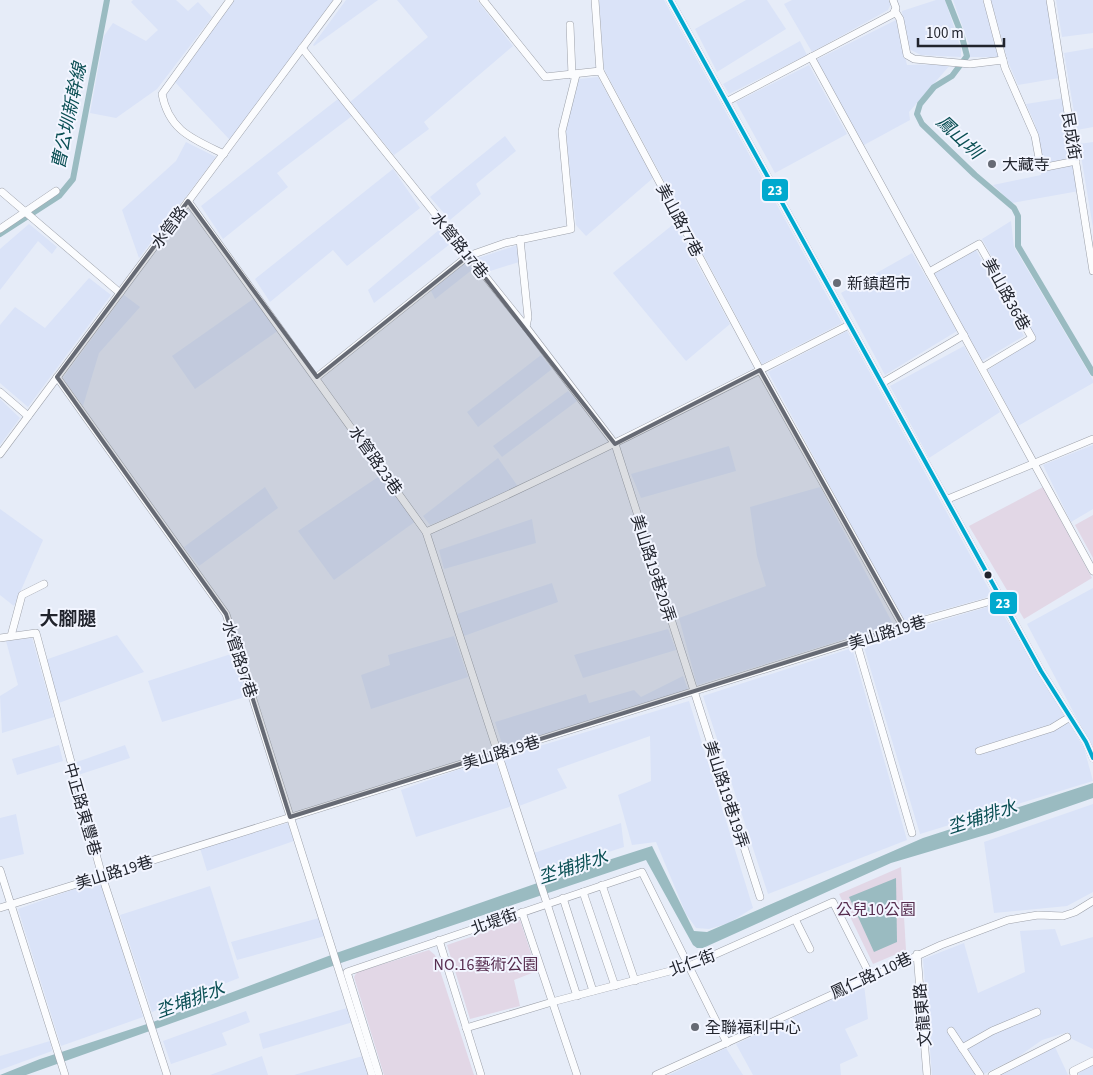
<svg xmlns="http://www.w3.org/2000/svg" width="1093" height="1075" viewBox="0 0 1093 1075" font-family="'Source Sans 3','Noto Sans TC',sans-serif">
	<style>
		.built { fill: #dae3f8 }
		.green { fill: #e2d7e6 }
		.water { fill: #9abbc1 }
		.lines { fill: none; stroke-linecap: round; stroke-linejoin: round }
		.canal { stroke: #9abbc1; stroke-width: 6 }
		.minor-casing { stroke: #9da1aa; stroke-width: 8 }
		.minor { stroke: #fbfcfe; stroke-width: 7 }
		.bus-1-casing { stroke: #f2f5ff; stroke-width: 8 }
		.bus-1 { stroke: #00a9ce; stroke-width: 4 }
		.marked { fill: #666a74; fill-opacity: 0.2; stroke: #666a74; stroke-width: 4; stroke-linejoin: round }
		.poi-dot { fill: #666a74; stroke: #f2f5ff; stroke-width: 2 }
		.bus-dot { fill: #21242d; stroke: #f2f5ff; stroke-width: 2 }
		.labels { text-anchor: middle; stroke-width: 4; stroke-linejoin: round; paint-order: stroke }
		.street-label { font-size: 16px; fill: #21242d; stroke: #f2f5ff }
		.poi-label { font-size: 16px; fill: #21242d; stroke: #f2f5ff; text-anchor: start }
		.park-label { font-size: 16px; fill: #572d4f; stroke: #f2f5ff }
		.water-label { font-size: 18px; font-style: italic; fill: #0a4f54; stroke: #f2f5ff }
		.quarter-label { font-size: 19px; font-weight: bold; fill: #21242d; stroke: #f2f5ff }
		.line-badge { stroke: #f2f5ff; stroke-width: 2 }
		.badge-label { font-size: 14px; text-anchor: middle; font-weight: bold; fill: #fff }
	</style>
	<rect width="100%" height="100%" fill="#e6ecf8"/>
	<g class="built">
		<path d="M133,0H176L188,11L198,2L212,17L157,89L116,118L90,113L104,36L113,23L146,41L158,30L131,2Z"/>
		<path d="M234,0H334L230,140L174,81Z"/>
		<path d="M346,0H378L314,46L313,45Z"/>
		<path d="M397,0H477L513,46L424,122L429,129L394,155L350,102L428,37Z"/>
		<path d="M599,0H664L842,323L762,364L604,69Z"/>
		<path d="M746,0H767L786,29L717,72L695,29Z"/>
		<path d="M792,0H889L891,4L888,10L812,52L784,4Z"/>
		<path d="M936,0H945L961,48V57L921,55L907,48L902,11Z"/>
		<path d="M953,0H983L1000,57H970V47Z"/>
		<path d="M991,0H1047L1059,78L1018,85L1008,62Z"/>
		<path d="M1056,0H1093V33L1062,37Z"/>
		<path d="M896,20L907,65L951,64L909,112L910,120L864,145L816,60Z"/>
		<path d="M800,41L807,55L729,94L723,84Z"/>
		<path d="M1093,48V127L1077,130L1064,53Z"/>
		<path d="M809,65L847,134L775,173L736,102Z"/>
		<path d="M598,77L653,178L586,236L576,225L565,130L579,79Z"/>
		<path d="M1064,98L1074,158L1042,164L1035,124L1026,104Z"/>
		<path d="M338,99L352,116L277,173L288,187L223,239L201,206Z"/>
		<path d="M505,136L516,151L476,184L481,194L450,220L430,197Z"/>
		<path d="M186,142L216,157L139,258L122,210L176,161Z"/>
		<path d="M1093,142V228L1079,144Z"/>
		<path d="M1075,164L1079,191L1012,203L993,185L1041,175L1042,170Z"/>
		<path d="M393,169L420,208L347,266L333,250L270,302L255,279Z"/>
		<path d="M1011,221L1014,247L1093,380V383L1018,426L988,370L1036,338L982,239Z"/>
		<path d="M675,223L730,324L686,361L613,273Z"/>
		<path d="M29,224L57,247L52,254L38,241L0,290V249Z"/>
		<path d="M439,230L450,244L374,303L368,290Z"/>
		<path d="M518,245L519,262L487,272L475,259Z"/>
		<path d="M976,250L1024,336L982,361L934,274Z"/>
		<path d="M912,253L957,331L885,375L841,293Z"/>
		<path d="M467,260L473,269L435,299L431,291Z"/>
		<path d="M89,278L111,295L28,407L0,383V325L15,307L45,328Z"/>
		<path d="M124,295L140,307L99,353L83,406L63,378Z"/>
		<path d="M256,297L279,330L195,389L172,356Z"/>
		<path d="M847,331L991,593L985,598L903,621L768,372Z"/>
		<path d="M964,346L1000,412L929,458L890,386Z"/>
		<path d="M541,355L552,369L478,427L467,412Z"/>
		<path d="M568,391L577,401L502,457L493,446Z"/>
		<path d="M0,399L20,418L0,445Z"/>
		<path d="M1093,445V509L1071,522L1043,465Z"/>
		<path d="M729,446L736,471L641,498L631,474Z"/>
		<path d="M498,458L519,488L430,525L423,516Z"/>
		<path d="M381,475L416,521L334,580L298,531Z"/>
		<path d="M265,487L278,508L199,566L184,547Z"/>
		<path d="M820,487L893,624L697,685L679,618L766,586L757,556L750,507Z"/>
		<path d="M0,509L43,540L14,606L0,595Z"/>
		<path d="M532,519L536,543L444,569L439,550Z"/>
		<path d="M552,583L558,602L464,636L457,614Z"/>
		<path d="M1093,588V749L1027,624Z"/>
		<path d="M997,604L1084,748L1093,781L920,834L863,644Z"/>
		<path d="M668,629L676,650L583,678L574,655Z"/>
		<path d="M117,635L144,672L56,704L45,660Z"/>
		<path d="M454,636L468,677L371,709L361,675L390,665L388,655Z"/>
		<path d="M32,638L54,717L2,733L0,696L18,685L6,641Z"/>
		<path d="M852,648L907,840L768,894L703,696Z"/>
		<path d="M234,653L248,696L162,722L148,681Z"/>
		<path d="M683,676L688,690L503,747L495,722L586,694L589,703L634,690L641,697Z"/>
		<path d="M689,701L753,908L729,923L709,929L696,928L686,914L656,842L632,845L618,795L651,781L650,736L557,769L567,788L519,806L503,757Z"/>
		<path d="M59,745L63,761L17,775L12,759Z"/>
		<path d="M125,745L130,758L78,775L74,763Z"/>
		<path d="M494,757L512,806L416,837L401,790Z"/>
		<path d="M1093,804V892L1067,906L994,913L984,842Z"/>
		<path d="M16,814L24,854L0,860V818Z"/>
		<path d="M288,823L294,841L207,871L200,848Z"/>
		<path d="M621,823L624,847L541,874L534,853Z"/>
		<path d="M100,880L143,1017L61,1046L18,909Z"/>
		<path d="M210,886L239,978L152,1012L120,915Z"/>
		<path d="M319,918L325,936L237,960L231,942Z"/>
		<path d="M1055,929L1061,946L1093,937V1049L1072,1039L1068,1032L1042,1040L1018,1057L982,1075H932L923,959L964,943L978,993L1025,972L1020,931Z"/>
		<path d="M864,984L868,1019L845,1029L858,1056L840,1064L841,1075H753L736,1044Z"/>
		<path d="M347,1008L353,1022L263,1049L259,1034Z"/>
		<path d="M246,1011L250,1022L222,1033L227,1045L171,1064L163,1041Z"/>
		<path d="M50,1041L52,1051L0,1070V1056Z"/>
		<path d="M1055,1047L1068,1075H998Z"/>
		<path d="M726,1048L743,1075H669Z"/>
		<path d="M262,1056L268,1075H210Z"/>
		<path d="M363,1056L369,1075H294Z"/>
		<path d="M1093,1064V1075H1079L1078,1073Z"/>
	</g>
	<g class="green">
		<path d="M1043,487L1092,578L1024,619L969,526Z"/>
		<path d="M1093,515V558L1075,525Z"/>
		<path d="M901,867L906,950L873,964L839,894Z"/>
		<path d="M520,920L537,971L514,980L520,1006L470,1019L447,945Z"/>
		<path d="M429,950L435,955L474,1075H384L354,977L357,972Z"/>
	</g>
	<g class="water">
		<path d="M1093,783V798L992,833L891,863L703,948H697L693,945L646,860L341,963L26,1075H0L40,1059L153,1022L339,952L546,880L652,846L694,931L707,932L923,838Z"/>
		<path d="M896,878L897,942L874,952L849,897Z"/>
	</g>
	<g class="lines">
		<g class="canal">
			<path d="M948,0L961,33L967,56L952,76L934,87L920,104L917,114L922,124L975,175L1014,208L1018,216V246L1093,373"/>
			<path d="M0,234L59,196L73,179L107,0"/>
		</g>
		<g class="minor-casing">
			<g id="minor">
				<path d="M483,0L545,77L600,71L760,370L903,626"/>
				<path d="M595,0L600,71"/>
				<path d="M670,0L1041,671L1086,742L1093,758"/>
				<path d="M987,0L1005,68L1035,136L1040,164L1046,167L1076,161"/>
				<path d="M1050,0L1093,271"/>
				<path d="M895,11L900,19L907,55L914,59L970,64L1003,60"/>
				<path d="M570,25L572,75"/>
				<path d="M302,48L526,327L615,444L760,897"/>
				<path d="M811,57L1093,571"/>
				<path d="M726,102L893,14L896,8L893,0"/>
				<path d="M224,154C193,139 169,131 162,94L230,0"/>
				<path d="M2,192L120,293"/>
				<path d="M188,201L426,532L577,996"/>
				<path d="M0,229L56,191"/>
				<path d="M520,239L528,317L526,327"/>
				<path d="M929,272L979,244L1032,338L982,368"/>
				<path d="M57,377L226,614L372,1075"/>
				<path d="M317,377L468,256L505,243L571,229L562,131L576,75"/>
				<path d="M882,383L964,335"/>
				<path d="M0,392L28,416"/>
				<path d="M0,454L338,0"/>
				<path d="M948,499L1093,439"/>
				<path d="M426,532C570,468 709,396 849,325"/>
				<path d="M11,636L22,595L44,584"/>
				<path d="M0,638L36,633L102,876L167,1075"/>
				<path d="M856,641L912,833"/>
				<path d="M979,751L1052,728L1070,717"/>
				<path d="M0,870L65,1075"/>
				<path d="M602,885L635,981"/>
				<path d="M583,892L615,986"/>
				<path d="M563,898L593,991"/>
				<path d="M0,908L903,626L1002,598"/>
				<path d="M522,912L577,1075"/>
				<path d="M795,919L810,949"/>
				<path d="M439,940L481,1075"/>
				<path d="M917,954L927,1075"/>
				<path d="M466,1028L552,1002L689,966L833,902L870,975"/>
				<path d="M951,1031L980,1075"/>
				<path d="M962,1048L992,1031L1037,1012"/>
				<path d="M379,1075L347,972L642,872L727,1043"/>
				<path d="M656,1075L941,945L1008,920L1038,915L1063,916L1075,912L1093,901"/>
				<path d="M992,1075L1067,1037"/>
				<path d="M1074,1075L1073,1071L1093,1061"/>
			</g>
		</g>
		<use href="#minor" class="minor"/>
		<g class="bus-1-casing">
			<path id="bus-1" d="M670,0L1041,671L1086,742L1093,758"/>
		</g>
		<use href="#bus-1" class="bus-1"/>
	</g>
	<path class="marked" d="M188,201L317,377L468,256L615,444L760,370L903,626L290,817L226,614L57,377Z"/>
	<g class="poi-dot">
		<circle cx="992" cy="164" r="5"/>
		<circle cx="837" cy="283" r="5"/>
		<circle cx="695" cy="1027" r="5"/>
	</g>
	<circle class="bus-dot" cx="988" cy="575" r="4.5"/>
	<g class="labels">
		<g class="street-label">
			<text transform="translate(1072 136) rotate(81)" y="6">民成街</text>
			<text transform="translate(680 220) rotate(62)" y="6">美山路77巷</text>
			<text transform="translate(169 227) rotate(-53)" y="6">水管路</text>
			<text transform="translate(460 245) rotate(51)" y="6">水管路17巷</text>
			<text transform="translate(1007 294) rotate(61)" y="6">美山路36巷</text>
			<text transform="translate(376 460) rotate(55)" y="6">水管路23巷</text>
			<text transform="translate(654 568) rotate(72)" y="6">美山路19巷20弄</text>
			<text transform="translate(887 632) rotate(-17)" y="6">美山路19巷</text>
			<text transform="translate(240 659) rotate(72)" y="6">水管路97巷</text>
			<text transform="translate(501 752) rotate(-17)" y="6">美山路19巷</text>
			<text transform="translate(727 794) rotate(72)" y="6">美山路19巷19弄</text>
			<text transform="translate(83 809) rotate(74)" y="6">中正路東豐巷</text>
			<text transform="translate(114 872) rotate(-17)" y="6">美山路19巷</text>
			<text transform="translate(494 921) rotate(-19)" y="6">北堤街</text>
			<text transform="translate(692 962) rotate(-20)" y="6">北仁街</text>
			<text transform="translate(871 975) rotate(-25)" y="6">鳳仁路110巷</text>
			<text transform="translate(922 1015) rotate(-95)" y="6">文龍東路</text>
		</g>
		<g class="poi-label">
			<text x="1002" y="170">大藏寺</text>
			<text x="847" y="289">新鎮超市</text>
			<text x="705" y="1033">全聯福利中心</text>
		</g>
		<g class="park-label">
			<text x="876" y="915">公兒10公園</text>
			<text x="486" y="970">NO.16藝術公園</text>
		</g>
		<g class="water-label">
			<text transform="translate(69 116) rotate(-78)" y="6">曹公圳新幹線</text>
			<text transform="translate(959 137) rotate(43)" y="6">鳳山圳</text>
			<text transform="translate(982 817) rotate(-18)" y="6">坔埔排水</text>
			<text transform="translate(573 867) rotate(-18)" y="6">坔埔排水</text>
			<text transform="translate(190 1000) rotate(-20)" y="6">坔埔排水</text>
		</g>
		<g class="quarter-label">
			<text x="68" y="625">大腳腿</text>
		</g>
	</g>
	<g class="line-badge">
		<rect x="761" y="178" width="28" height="24" rx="5" fill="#00a9ce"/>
		<rect x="989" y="591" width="29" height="24" rx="5" fill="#00a9ce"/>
	</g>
	<g class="badge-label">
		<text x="775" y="195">23</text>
		<text x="1003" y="608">23</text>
	</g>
	<path d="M918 38v8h86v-8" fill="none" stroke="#21242d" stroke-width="2.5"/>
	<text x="926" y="38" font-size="15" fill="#21242d" stroke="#f2f5ff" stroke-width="4" paint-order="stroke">100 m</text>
</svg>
